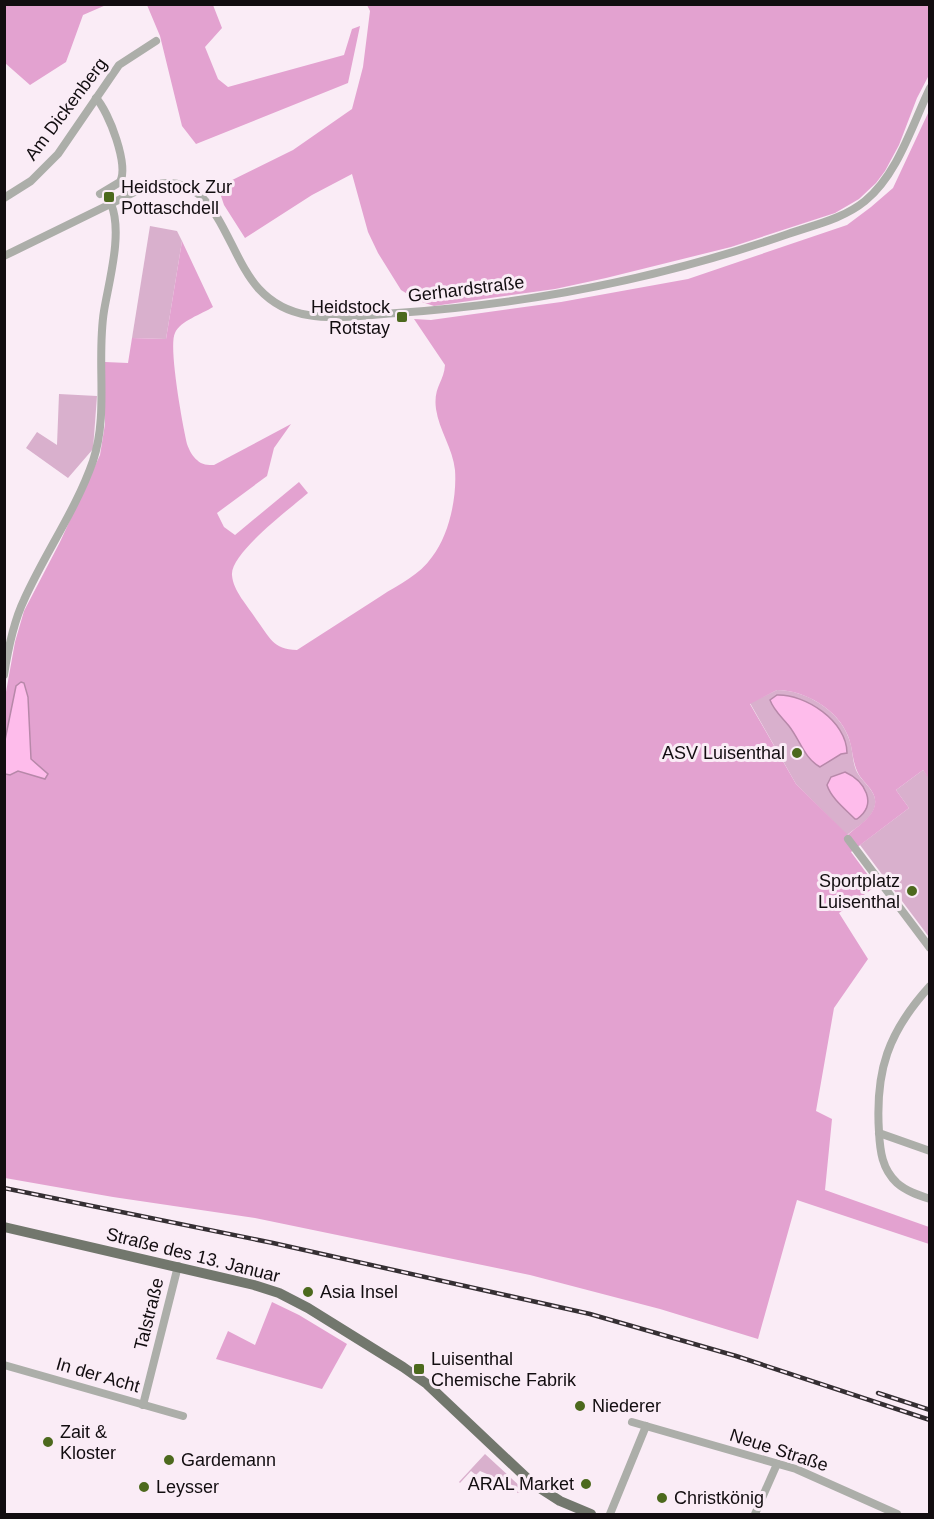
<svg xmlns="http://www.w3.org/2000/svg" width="934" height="1519" viewBox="0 0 934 1519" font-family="Helvetica,sans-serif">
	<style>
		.green { fill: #d9b0cd }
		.forest { fill: #e3a2d0; fill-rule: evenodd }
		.water { fill: #febceb; stroke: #b788a9; stroke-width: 1.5 }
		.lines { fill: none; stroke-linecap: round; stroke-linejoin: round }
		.minor { stroke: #acaea9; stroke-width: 8 }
		.major { stroke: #72776d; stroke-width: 10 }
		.rail-casing { stroke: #352f33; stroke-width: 4.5 }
		.rail { stroke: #faecf6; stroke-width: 2; stroke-dasharray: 7; stroke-linecap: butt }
		.poi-dot { fill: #4c691d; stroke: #faecf6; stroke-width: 2 }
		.labels { text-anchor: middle; stroke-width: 6; stroke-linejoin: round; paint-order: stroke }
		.street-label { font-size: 18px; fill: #120d10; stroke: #faecf6 }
		.poi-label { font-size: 18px; fill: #120d10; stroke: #faecf6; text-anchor: start }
	</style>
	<rect width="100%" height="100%" fill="#faecf6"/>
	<g class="green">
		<path d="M150,226L177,231L182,241L166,339L132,338Z"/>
		<path d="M59,394L97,396L93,449L68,478L26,448L37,432L57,445Z"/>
		<path d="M777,690C806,690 840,711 849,739C853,749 852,760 856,770C861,782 878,791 875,805C873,818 857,827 847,835L796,784L750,703Z"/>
		<path d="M923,770L930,779L929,937L860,845L909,808L896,790Z"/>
		<path d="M485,1454L523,1489L522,1492L517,1493L519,1488L480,1471L476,1475L471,1471L460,1483L459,1482Z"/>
	</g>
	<g class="forest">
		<path d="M5,4H106V5L83,15L66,62L30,85L5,63Z"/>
		<path d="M147,5H213L222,28L205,47L218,79L228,87L344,55L352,29L360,26L348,83L196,144L182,126L160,36Z"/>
		<path d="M367,5H929V75L917,98L899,145L885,171L876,183L859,199L835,213L731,247L606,278L555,289L434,306L419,301L401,290L378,253L368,232L352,174L312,195L245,238L224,205L218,187L293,150L352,109L363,67L370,11Z"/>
		<path d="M929,111V779L923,770L896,790L909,808L851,852L876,886L839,913L868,959L834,1008L816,1111L832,1119L825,1190L929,1227V1244L797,1200L758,1339L660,1309L530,1275L255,1218L113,1197L5,1178L4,703L15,642L24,611L60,542L100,455L105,424V362L128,363L132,338L166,339L182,241L213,307C202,314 180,321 175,333C168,346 183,427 187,444C189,450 193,457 197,460C202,465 208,465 214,465L291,424L274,448L267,476L217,513L224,527L235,535L299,482L308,493C291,508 230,553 232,575C233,591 248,606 256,619C269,636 273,650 297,650C325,632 353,614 381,596C399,584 420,575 432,557C449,535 457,498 455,470C453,449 439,430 436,409C433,387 444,382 445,365L414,319L431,320L561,302L688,279L847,225L871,207L893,188ZM777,690C805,690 838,710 848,736C853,748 852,761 858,773C863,783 877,791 875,804C873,818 857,826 848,835L796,784L750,704Z"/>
		<path d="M272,1302L299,1315L347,1344L322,1389L216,1359L228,1331L255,1345Z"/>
	</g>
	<g class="water">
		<path d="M21,682L24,683L28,697L31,759L48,774L45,779L18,771L10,775L5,774V740L16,686Z"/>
		<path d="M777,695C805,694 847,721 847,753L841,754L820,767C804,758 800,740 789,726C782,717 774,711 770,700Z"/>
		<path d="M845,772C865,781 878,804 857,819H855C845,809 831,798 827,785L831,777Z"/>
	</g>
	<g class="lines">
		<g class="minor">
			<path d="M96,98C109,112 129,165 120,182L100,194"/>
			<path d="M4,198L31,181L58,154L119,65L156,41"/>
			<path d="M4,256L141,189C216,159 223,250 259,289C272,303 289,312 308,315C336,320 368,315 397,313C529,304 662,278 788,234C814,225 843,219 865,201C898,174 912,125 930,88"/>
			<path d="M4,675C8,649 13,623 24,600C45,553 76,510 93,461C109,413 96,360 104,311C109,281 123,232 111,204"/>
			<path d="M848,839L930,948"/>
			<path d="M930,986C888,1032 875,1071 879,1132C880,1151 882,1169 897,1183C906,1191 918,1195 930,1199"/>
			<path d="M879,1133L930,1151"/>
			<path d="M4,1365L183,1416"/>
			<path d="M143,1405L178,1266"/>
			<path d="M632,1422L796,1469L897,1514"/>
			<path d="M610,1514L646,1426"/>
			<path d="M755,1514L777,1464"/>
		</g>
		<path class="major" d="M4,1227L254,1285L279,1293L308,1308L403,1367L427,1384L532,1483L560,1501L591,1514"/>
		<g class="rail-casing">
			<g id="rail">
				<path d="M4,1188L273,1243L590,1314L736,1356L930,1420"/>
				<path d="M878,1393L930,1410"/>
			</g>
		</g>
		<use href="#rail" class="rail"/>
	</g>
	<g class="poi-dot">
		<rect x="103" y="191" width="12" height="12" rx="3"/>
		<rect x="396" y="311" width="12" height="12" rx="3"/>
		<circle cx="797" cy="753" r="6"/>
		<circle cx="912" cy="891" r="6"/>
		<circle cx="308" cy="1292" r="6"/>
		<rect x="413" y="1363" width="12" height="12" rx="3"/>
		<circle cx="580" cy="1406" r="6"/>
		<circle cx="48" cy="1442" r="6"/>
		<circle cx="169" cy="1460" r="6"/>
		<circle cx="586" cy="1484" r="6"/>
		<circle cx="144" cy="1487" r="6"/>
		<circle cx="662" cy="1498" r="6"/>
	</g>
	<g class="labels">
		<g class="street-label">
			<text transform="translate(66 109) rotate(-53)" y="6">Am Dickenberg</text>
			<text transform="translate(466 289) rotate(-7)" y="6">Gerhardstraße</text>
			<text transform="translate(193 1255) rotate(14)" y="6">Straße des 13. Januar</text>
			<text transform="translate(149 1314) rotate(-76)" y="6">Talstraße</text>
			<text transform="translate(98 1375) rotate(16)" y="6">In der Acht</text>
			<text transform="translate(779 1450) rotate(18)" y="6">Neue Straße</text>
		</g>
		<g class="poi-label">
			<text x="121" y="193">Heidstock Zur<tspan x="121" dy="21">Pottaschdell</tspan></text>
			<text x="390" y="313" text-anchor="end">Heidstock<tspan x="390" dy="21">Rotstay</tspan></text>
			<text x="785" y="759" text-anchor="end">ASV Luisenthal</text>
			<text x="900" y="887" text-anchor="end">Sportplatz<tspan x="900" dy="21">Luisenthal</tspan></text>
			<text x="320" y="1298">Asia Insel</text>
			<text x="431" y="1365">Luisenthal<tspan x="431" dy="21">Chemische Fabrik</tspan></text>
			<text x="592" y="1412">Niederer</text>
			<text x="60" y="1438">Zait &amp;<tspan x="60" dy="21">Kloster</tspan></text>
			<text x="181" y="1466">Gardemann</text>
			<text x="574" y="1490" text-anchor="end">ARAL Market</text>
			<text x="156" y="1493">Leysser</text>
			<text x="674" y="1504">Christkönig</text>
		</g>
	</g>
	<rect width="934" height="1519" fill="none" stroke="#120d10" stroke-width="12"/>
</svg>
